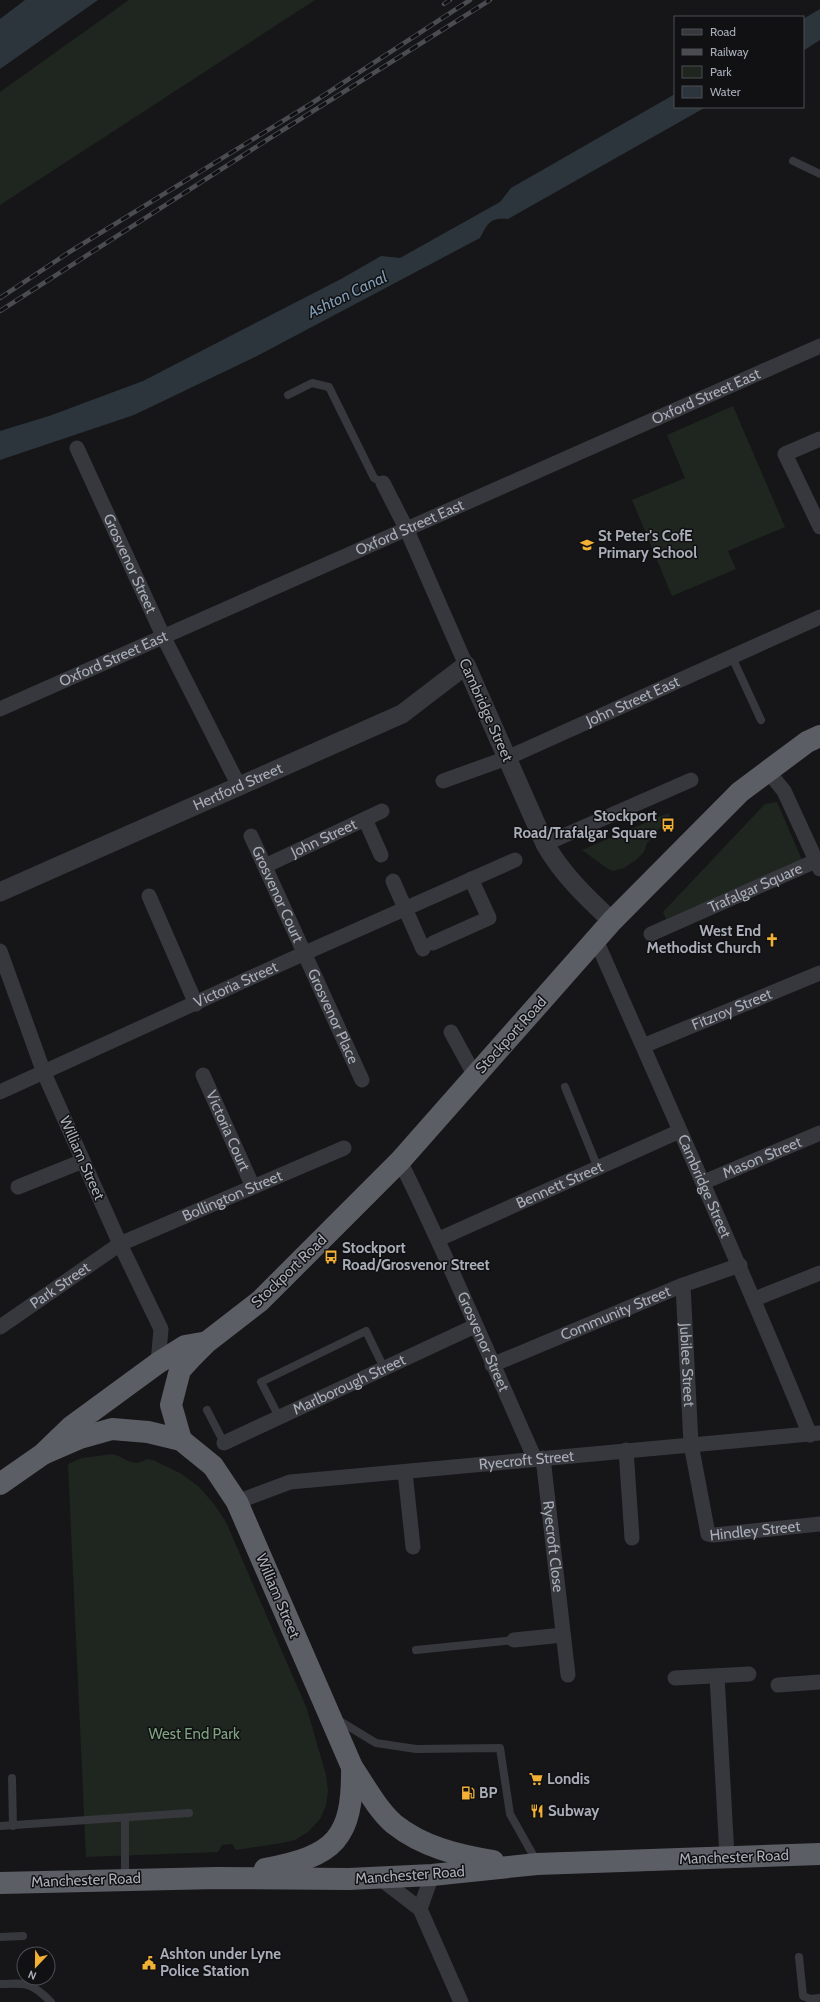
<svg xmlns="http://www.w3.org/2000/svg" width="820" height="2002" viewBox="0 0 820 2002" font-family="Cabin,sans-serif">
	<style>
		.green { fill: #1e261f }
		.water { fill: #2c353c }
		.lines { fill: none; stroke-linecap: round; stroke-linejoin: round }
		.service { stroke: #37383d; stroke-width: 8 }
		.minor { stroke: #37383d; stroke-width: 15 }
		.tertiary { stroke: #37383d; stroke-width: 19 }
		.trunk { stroke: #5b5e65; stroke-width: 22 }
		.rail-casing { stroke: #4a4c52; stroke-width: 4.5 }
		.rail { stroke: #111113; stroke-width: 3; stroke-dasharray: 9; stroke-linecap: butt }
		.labels { text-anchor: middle; stroke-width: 3; stroke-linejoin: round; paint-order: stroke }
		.street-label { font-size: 15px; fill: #a8adb8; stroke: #111113 }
		.poi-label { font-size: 15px; font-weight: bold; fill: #a8adb8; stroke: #111113; text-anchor: start }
		.park-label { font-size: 15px; fill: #7fa381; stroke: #111113 }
		.water-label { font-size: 16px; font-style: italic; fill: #7f9bb3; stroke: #111113 }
	</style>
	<rect width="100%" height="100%" fill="#161618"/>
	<g class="green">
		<path d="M129,0H315L0,205V92Z"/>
		<path d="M733,406L785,527L728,551L736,569L672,596L632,500L685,478L667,435Z"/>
		<path d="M777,802L802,860L666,919L663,912L765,804Z"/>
		<path d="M668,813L670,816L647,843L644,852L636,860L624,868L613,871L608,869L582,850Z"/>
		<path d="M113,1454C126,1458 133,1468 147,1459L153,1460L180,1473L198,1486L214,1504L226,1522L307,1709L326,1775L328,1791L326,1806L320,1819L308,1832L295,1840L282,1843L236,1850L232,1844L222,1845L218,1852L86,1857L68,1464L82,1458Z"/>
	</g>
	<g class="water">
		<path d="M25,0H98L0,69V19Z"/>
		<path d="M820,9V40L803,51V19Z"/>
		<path d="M675,94V107H706L508,219C490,217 488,223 480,238L257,356L134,415L0,460V431L49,416L143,381L341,279L381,256L400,258L500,202L511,188Z"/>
	</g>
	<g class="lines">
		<g class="service">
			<path d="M793,161L820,174"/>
			<path d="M288,395L312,383L329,387L374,478L383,483"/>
			<path d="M731,655L761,720"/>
			<path d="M565,1087L598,1168"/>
			<path d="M207,1410L224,1443"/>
			<path d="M279,1417L261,1382L366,1331L384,1368"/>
			<path d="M416,1650L514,1640"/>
			<path d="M338,1720L376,1743L416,1749L500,1748L510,1814L537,1862"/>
			<path d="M12,1778L13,1826"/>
			<path d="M125,1818V1879"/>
			<path d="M0,1826L189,1813"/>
			<path d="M0,1937L23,1936"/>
			<path d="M799,1957L803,1996L810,1999L820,1998"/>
			<path d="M0,1984C27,1983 31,1982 51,2002"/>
		</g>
		<g class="minor">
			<path d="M820,439L785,454L820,527"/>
			<path id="s1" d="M77,448L164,638L239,786"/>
			<path d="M383,483L406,528L466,665"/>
			<path id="s2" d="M0,709L820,346"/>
			<path d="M767,770L784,791L820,869"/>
			<path id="s3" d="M443,781L507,758L820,617"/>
			<path d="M365,819L381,855"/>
			<path id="s4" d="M251,836L362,1080"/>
			<path d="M545,844L691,780"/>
			<path id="s5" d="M265,866L382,811"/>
			<path d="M393,881L423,949"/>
			<path d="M149,896L196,1004"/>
			<path id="s6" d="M651,934L820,859"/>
			<path id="s7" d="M596,940C668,1104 742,1268 810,1435"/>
			<path d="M433,943L489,918L471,879"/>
			<path d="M0,951L44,1073L120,1244L161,1329L158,1363"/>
			<path d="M451,1032L475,1076"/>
			<path id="s8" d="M643,1046L820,973"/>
			<path id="s9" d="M203,1075L253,1187"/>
			<path id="s10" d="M0,1092L305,953L515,860"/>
			<path id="s11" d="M400,1161C449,1259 490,1359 535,1459"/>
			<path id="s12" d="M704,1182L820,1133"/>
			<path d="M18,1187L83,1161"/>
			<path id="s13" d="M439,1239L680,1131"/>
			<path id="s14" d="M683,1285L691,1444L708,1534L714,1535L820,1524"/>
			<path d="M755,1299L820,1273"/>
			<path id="s15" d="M0,1327L120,1244L344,1148"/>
			<path id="s16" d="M492,1365L683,1285L740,1265"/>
			<path id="s17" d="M224,1443L475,1326"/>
			<path d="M626,1450L632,1538"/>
			<path id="s18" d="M543,1458L568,1675"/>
			<path d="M405,1472L413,1547"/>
			<path id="s19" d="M237,1502L290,1482L820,1433"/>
			<path d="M514,1640L563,1635"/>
			<path d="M717,1676L727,1856"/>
			<path d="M675,1678L749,1674"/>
			<path d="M778,1685L820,1682"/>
			<path d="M377,1876L420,1909L461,2002"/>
			<path d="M420,1909L432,1875"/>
		</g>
		<path class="tertiary" id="s20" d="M0,892L402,714L466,665L545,844C562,874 587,898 612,921"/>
		<g class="trunk">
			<path d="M181,1440L171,1405L180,1370L190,1359L207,1342L260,1301L400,1161L612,921L740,792L807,742L820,736"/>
			<path d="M43,1454L80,1438L112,1429L148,1432L181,1440L213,1466L237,1502L352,1767C365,1786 377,1809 394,1824C423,1847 457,1855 493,1861"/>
			<path d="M0,1484L43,1454L72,1426L158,1363L185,1346L202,1343"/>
			<path d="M265,1869C335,1856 353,1839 352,1767"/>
			<path d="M0,1883L217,1878L349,1879L432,1875L537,1864L820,1854"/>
		</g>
		<g class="rail-casing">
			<g id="rail">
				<path d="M444,4L450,0"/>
				<path d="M0,298L71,251L312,103L470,0"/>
				<path d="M0,311L267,140L490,0"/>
			</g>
		</g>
		<use href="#rail" class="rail"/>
	</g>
	<defs>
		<g id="school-bare" transform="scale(1.08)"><path d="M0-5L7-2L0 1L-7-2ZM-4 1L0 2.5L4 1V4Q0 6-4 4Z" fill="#f2b134" stroke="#111113" stroke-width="2.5" paint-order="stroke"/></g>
		<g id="bus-bare" transform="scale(1.08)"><path d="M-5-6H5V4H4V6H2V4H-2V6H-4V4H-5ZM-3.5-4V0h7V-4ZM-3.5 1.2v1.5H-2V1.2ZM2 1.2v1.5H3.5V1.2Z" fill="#f2b134" stroke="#111113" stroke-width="2.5" paint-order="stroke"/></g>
		<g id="church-bare" transform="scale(1.08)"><path d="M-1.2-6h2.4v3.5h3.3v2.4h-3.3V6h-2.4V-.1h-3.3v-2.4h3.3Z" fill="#f2b134" stroke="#111113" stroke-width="2.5" paint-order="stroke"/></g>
		<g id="supermarket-bare" transform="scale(1.08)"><path d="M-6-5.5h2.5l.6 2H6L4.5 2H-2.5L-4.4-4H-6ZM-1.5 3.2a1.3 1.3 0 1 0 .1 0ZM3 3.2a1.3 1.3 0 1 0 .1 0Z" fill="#f2b134" stroke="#111113" stroke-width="2.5" paint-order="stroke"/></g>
		<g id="fuel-bare" transform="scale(1.08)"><path d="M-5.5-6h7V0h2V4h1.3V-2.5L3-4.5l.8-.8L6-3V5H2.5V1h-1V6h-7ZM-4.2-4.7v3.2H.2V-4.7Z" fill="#f2b134" stroke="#111113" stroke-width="2.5" paint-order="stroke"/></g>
		<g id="restaurant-bare" transform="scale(1.08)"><path d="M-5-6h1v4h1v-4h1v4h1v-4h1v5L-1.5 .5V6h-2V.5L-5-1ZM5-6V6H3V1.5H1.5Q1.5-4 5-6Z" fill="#f2b134" stroke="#111113" stroke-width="2.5" paint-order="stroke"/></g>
		<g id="civic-bare" transform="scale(1.08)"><path d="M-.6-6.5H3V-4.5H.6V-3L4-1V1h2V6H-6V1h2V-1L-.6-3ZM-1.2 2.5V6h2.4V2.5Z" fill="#f2b134" stroke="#111113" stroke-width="2.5" paint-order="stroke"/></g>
	</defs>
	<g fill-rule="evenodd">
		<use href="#school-bare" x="587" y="545"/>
		<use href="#bus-bare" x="668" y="825"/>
		<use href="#church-bare" x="772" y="940"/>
		<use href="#bus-bare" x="331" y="1257"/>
		<use href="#supermarket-bare" x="536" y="1779"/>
		<use href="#fuel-bare" x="468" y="1793"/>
		<use href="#restaurant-bare" x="537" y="1811"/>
		<use href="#civic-bare" x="149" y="1963"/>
	</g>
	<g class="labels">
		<g class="street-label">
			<text dy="5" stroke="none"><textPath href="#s2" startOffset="772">Oxford Street East</textPath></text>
			<text dy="5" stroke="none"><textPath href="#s2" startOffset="448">Oxford Street East</textPath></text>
			<text dy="5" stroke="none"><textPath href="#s1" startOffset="127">Grosvenor Street</textPath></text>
			<text dy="5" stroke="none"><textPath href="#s2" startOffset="124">Oxford Street East</textPath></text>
			<text dy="5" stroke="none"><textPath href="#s3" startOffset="206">John Street East</textPath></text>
			<text transform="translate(486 710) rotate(66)" y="5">Cambridge Street</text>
			<text dy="5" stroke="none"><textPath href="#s20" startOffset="260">Hertford Street</textPath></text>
			<text dy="5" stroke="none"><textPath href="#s5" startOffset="65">John Street</textPath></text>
			<text dy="5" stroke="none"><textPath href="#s6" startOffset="114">Trafalgar Square</textPath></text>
			<text dy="5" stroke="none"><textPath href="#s4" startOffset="64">Grosvenor Court</textPath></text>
			<text dy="5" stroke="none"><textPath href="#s10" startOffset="259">Victoria Street</textPath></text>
			<text dy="5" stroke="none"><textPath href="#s8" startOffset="96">Fitzroy Street</textPath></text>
			<text dy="5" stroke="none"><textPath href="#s4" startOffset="198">Grosvenor Place</textPath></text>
			<text transform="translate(511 1035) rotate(-48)" y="5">Stockport Road</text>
			<text dy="5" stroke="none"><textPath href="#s9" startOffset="61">Victoria Court</textPath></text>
			<text dy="5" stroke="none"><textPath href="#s12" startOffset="63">Mason Street</textPath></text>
			<text transform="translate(82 1158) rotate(66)" y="5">William Street</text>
			<text dy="5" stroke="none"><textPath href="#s13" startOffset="132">Bennett Street</textPath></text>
			<text dy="5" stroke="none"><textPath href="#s7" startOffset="269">Cambridge Street</textPath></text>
			<text dy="5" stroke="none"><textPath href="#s15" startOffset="268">Bollington Street</textPath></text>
			<text transform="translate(289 1271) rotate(-44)" y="5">Stockport Road</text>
			<text dy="5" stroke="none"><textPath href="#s15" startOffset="73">Park Street</textPath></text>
			<text dy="5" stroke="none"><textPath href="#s16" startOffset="134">Community Street</textPath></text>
			<text dy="5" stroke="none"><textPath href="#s11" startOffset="199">Grosvenor Street</textPath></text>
			<text dy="5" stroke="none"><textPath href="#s14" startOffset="80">Jubilee Street</textPath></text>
			<text dy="5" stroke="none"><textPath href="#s17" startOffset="138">Marlborough Street</textPath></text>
			<text dy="5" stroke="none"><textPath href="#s19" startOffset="294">Ryecroft Street</textPath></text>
			<text dy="5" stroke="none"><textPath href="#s14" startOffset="298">Hindley Street</textPath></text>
			<text dy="5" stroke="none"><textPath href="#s18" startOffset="89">Ryecroft Close</textPath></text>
			<text transform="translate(278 1596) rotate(67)" y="5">William Street</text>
			<text transform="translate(734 1857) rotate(-2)" y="5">Manchester Road</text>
			<text transform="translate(410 1875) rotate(-4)" y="5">Manchester Road</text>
			<text transform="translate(86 1880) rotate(-2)" y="5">Manchester Road</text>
		</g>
		<g class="poi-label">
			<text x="598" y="541">St Peter's CofE<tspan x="598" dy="17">Primary School</tspan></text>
			<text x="657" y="821" text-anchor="end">Stockport<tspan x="657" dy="17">Road/Trafalgar Square</tspan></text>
			<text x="761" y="936" text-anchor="end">West End<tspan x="761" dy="17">Methodist Church</tspan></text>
			<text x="342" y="1253">Stockport<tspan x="342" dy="17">Road/Grosvenor Street</tspan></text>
			<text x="547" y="1784">Londis</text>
			<text x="479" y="1798">BP</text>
			<text x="548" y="1816">Subway</text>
			<text x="160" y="1959">Ashton under Lyne<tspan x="160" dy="17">Police Station</tspan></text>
		</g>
		<g class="park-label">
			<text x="194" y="1739">West End Park</text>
		</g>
		<g class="water-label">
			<text transform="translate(347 294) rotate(-26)" y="6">Ashton Canal</text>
		</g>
	</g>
	<rect x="674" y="16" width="130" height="92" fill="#111113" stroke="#4d4f55"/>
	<rect x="682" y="29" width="20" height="6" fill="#37383d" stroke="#4d4f55"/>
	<text x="710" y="36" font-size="12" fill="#a8adb8">Road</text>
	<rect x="682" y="49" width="20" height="6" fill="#4a4c52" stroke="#4d4f55"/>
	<text x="710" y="56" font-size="12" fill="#a8adb8">Railway</text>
	<rect x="682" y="66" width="20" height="12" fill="#1e261f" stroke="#4d4f55"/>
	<text x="710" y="76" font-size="12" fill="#a8adb8">Park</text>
	<rect x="682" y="86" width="20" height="12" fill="#2c353c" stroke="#4d4f55"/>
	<text x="710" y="96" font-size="12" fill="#a8adb8">Water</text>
	<g transform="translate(36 1966) rotate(202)"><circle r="19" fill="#111113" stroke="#4d4f55"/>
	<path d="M0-3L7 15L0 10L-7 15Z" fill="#f2b134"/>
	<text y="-6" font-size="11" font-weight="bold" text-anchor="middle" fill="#a8adb8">N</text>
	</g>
</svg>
